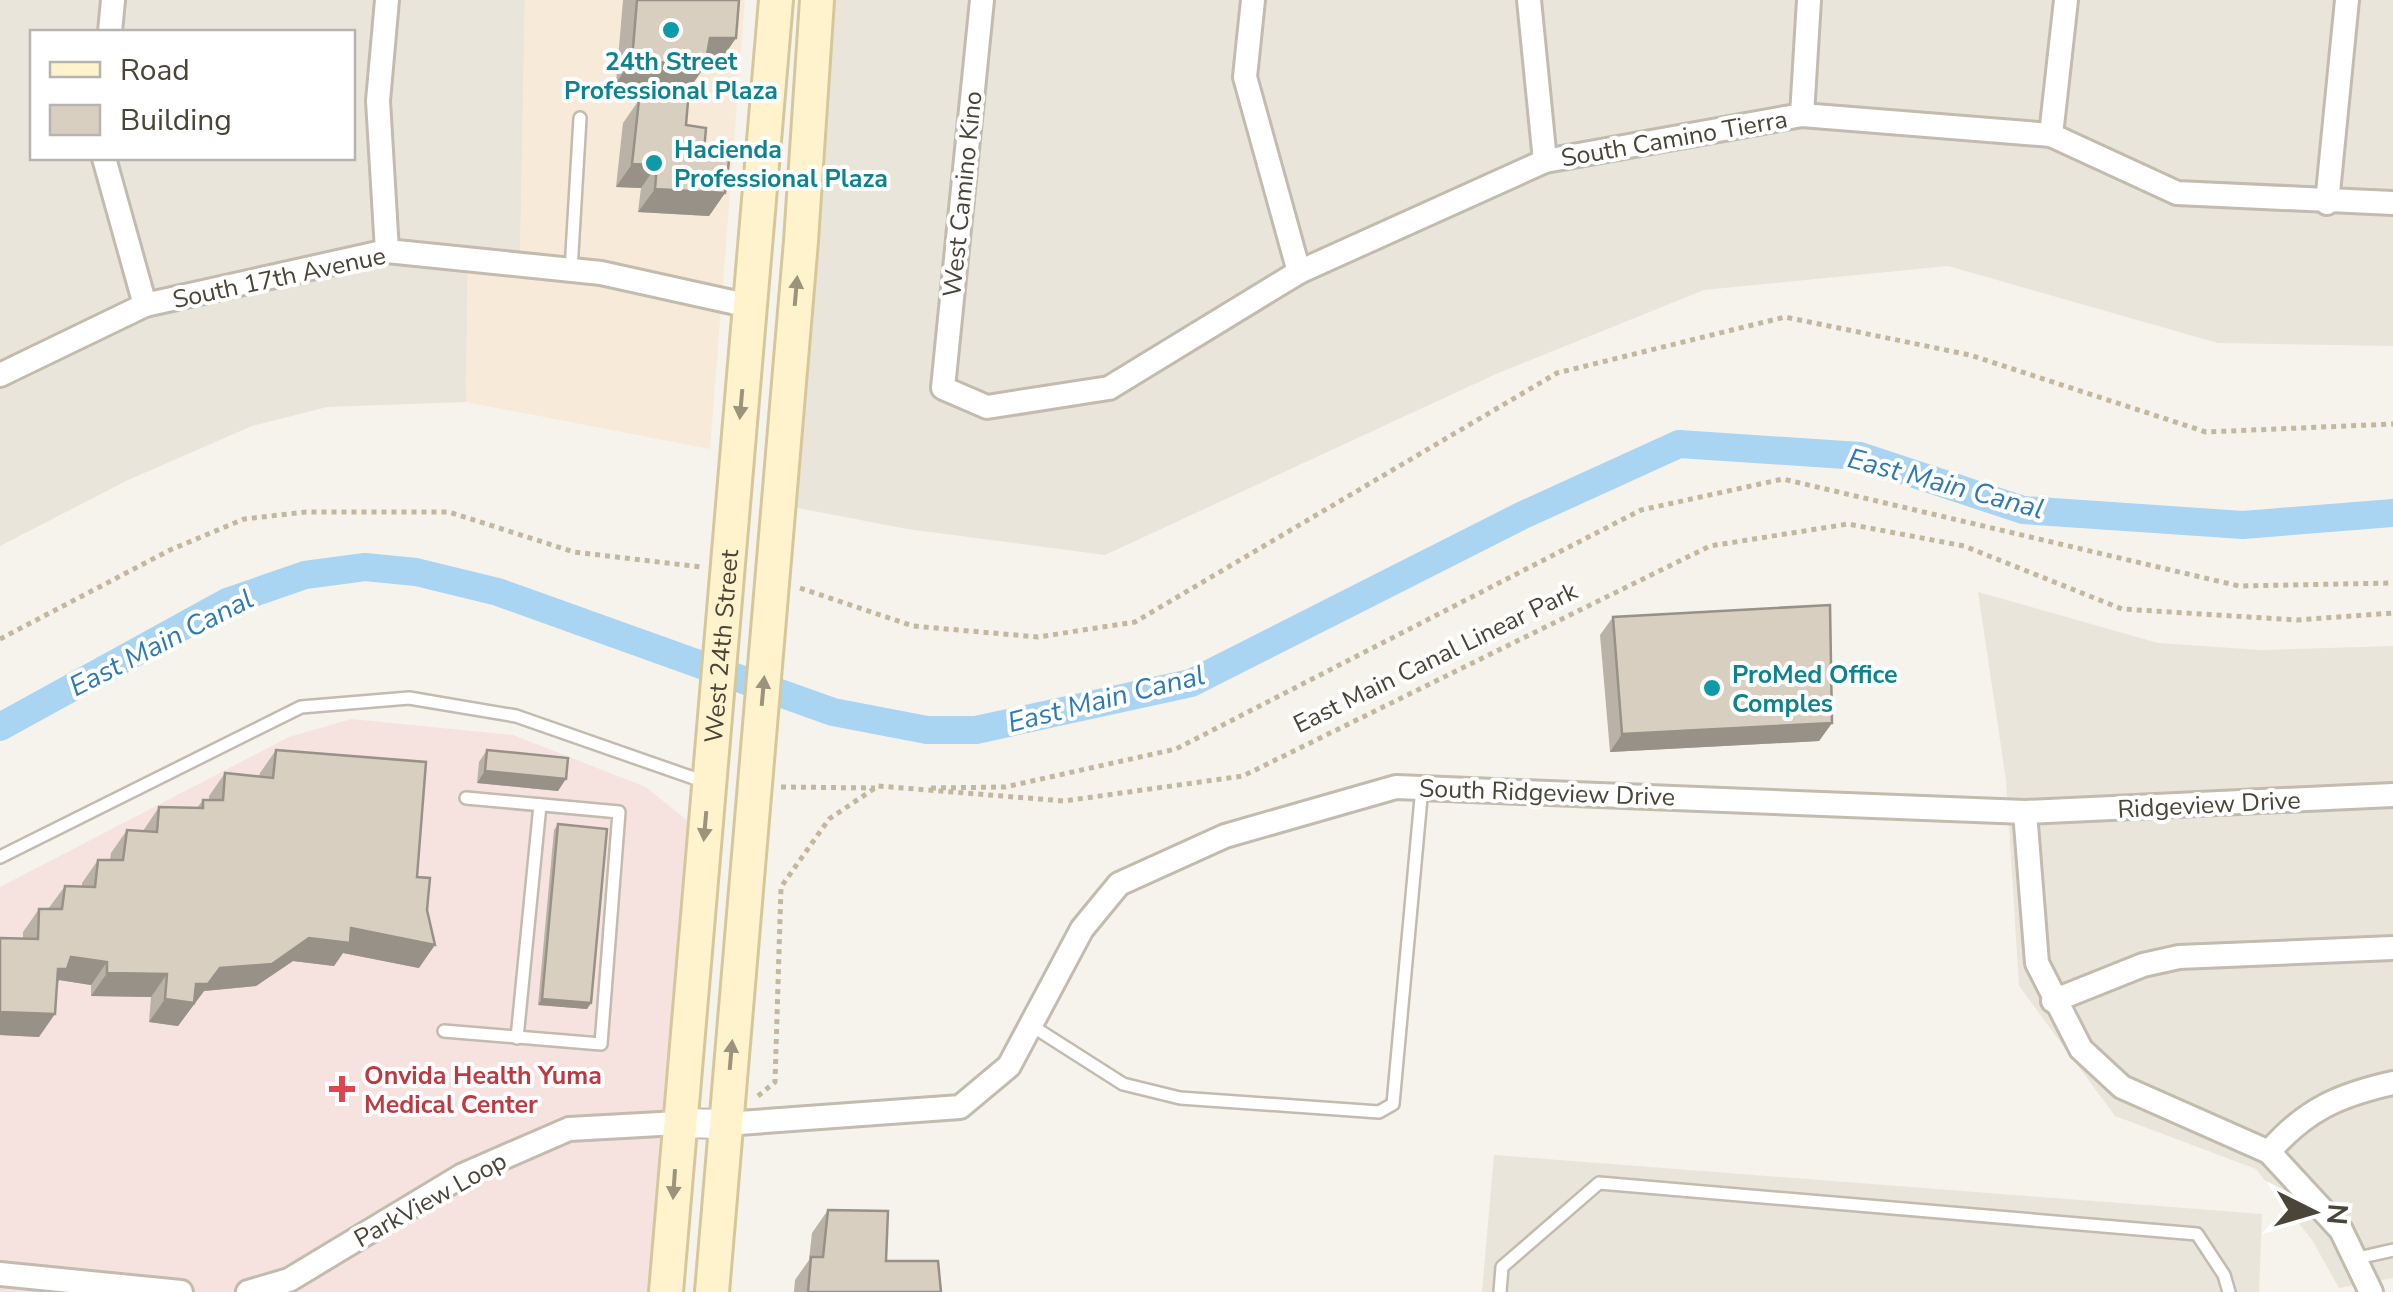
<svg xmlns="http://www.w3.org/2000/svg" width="2393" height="1292" viewBox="0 0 2393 1292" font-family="'Nunito Sans',sans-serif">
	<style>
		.residential { fill: #eae5da; fill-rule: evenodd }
		.commercial { fill: #f7ead8 }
		.medical { fill: #f6e3e0 }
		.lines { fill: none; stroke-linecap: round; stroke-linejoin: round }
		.canal { stroke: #a9d4f2; stroke-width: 28 }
		.service-casing { stroke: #c2bbae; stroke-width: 16 }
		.minor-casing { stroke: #c2bbae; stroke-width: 28 }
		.tertiary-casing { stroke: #c2bbae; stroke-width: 32 }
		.secondary-casing { stroke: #d6c79b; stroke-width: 38 }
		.path { stroke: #c4b79f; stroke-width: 5; stroke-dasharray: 5 5; stroke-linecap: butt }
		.service { stroke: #fff; stroke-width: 11 }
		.minor { stroke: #fff; stroke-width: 22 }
		.tertiary { stroke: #fff; stroke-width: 28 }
		.secondary { stroke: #fff3cd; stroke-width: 32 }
		.wall { fill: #bab2a6 }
		.shaded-wall { fill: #979187 }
		.building { fill: #d8cfc1; stroke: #979187; stroke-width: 2.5 }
		.oneway { fill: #9c937c }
		.culture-dot { fill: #0f9aa8; stroke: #fff; stroke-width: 4 }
		.health-dot { fill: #e0444e; stroke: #fff; stroke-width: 4 }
		.labels { text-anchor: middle; stroke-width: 8; stroke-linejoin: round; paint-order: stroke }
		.culture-label { font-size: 25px; font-weight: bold; fill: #0d838f; stroke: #fff; text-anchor: start }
		.street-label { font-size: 25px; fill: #4b4439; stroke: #fff }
		.health-label { font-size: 25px; font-weight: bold; fill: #be3a42; stroke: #fff; text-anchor: start }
		.water-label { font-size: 28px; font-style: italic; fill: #2e7ab2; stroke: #fff }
	</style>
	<rect width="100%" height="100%" fill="#f6f3ec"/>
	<g class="residential">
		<path d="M0,0H525L520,265L468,260L466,402L327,407L252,426L128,480L0,546ZM32,32H352V158H32Z"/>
		<path d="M834,0H2393V346L2218,343L1948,266L1704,290L1496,374L1105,555L907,529L777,504Z"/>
		<path d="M1978,592L2158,643L2261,650L2393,646V1278L2339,1288L2312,1240L2256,1169L2115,1116L2019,986L2006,780Z"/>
		<path d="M1494,1155L2262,1214L2259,1292H1482Z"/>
	</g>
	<path class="commercial" d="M525,0H745L710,449L466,402L468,260L520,264Z"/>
	<path class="medical" d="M351,719L513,735L646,787L704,834L670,1292H0V887L289,737Z"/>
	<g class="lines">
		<path class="canal" d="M0,727L227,602L305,575L365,567L416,572L498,592L833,712L927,730H976L1191,683L1521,516L1679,444L1860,456L2023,510L2243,525L2393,513"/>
		<g class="service-casing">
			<g id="service">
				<path d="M571,270L580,118"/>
				<path d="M0,857L301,707L409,698L516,716L705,782"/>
				<path d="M1032,1026L1123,1084L1180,1098L1379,1112L1393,1104L1422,787"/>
				<path d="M444,1031L601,1044L619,812L466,798"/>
				<path d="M517,1038L540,805"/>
				<path d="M2358,1258L2393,1250"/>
				<path d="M1500,1292L1502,1267L1599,1183L2197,1234L2224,1275L2229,1292"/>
			</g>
		</g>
		<g class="minor-casing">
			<g id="minor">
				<path d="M387,0L378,101L387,251"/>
				<path d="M982,0L943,388L987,407L1109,388L1299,272L1545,161L1802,115L2051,135L2177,193L2393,203"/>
				<path d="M1253,0L1245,77L1299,272"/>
				<path d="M1529,0L1545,161"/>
				<path d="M110,32L113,0"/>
				<path d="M1802,115L1809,0"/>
				<path d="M2051,135L2066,0"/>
				<path d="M104,158L145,305"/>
				<path d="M2327,203L2347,0"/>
				<path d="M0,375L145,305L387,251L601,273L750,306"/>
				<path d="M2025,812L2037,963L2081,1049L2122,1087L2269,1152L2341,1230L2371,1292"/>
				<path d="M2053,1001L2143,965L2179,957L2393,948"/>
				<path d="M725,1124L960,1107L1009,1066L1082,929L1119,884L1225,836L1396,787L2025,812L2393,795"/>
				<path d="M2269,1152C2305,1110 2339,1095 2393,1083"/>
				<path d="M0,1274L181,1292"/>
				<path d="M248,1292L289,1280L463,1175L569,1129L678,1123"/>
			</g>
		</g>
		<g class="tertiary-casing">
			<path id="tertiary" d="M678,1123L725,1124"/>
		</g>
		<g class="secondary-casing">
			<g id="secondary">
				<path id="s1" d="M666,1292L776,0"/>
				<path d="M712,1292L801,241L817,0"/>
			</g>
		</g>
		<g class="path">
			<path d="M800,588L913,626L1038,637L1135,622L1557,373L1785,317L1970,355L2206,432L2393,424"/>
			<path d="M0,639L170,550L244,519L306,512H449L574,552L701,567"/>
			<path d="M781,787L875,788"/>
			<path d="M931,788L1005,787L1176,749L1641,510L1783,479L2239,586L2393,583"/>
			<path d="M758,1096L775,1082L781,887L829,819L878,786L1064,801L1243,776L1710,546L1848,524L1964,546L2122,609L2297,620L2393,613"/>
		</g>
		<use href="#service" class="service"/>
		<use href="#minor" class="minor"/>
		<use href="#tertiary" class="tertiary"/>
		<use href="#secondary" class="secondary"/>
	</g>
	<g class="wall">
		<path d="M623,0H739L736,38L720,61H706L705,66L689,89L616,83Z"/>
		<path d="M639,100L686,125L704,151L725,193L709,216L638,212L641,188L616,187L623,123Z"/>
		<path d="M1613,617L1832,723L1819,741L1610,752L1600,635Z"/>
		<path d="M276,750L417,877L419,968L343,953L334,966L293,961L256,986L204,991L178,1026L149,1022L151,997L91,996V985L59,980L39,1037L0,1035V938L23,939V932L39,909H48L65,886H82V883L98,860H110L111,853L127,830L143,831L159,807L197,808L203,800H209V796L225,773L259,777L260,773Z"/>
		<path d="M487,750L558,791L477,783L479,762Z"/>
		<path d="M558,824L591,1003L587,1009L538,1005L554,830Z"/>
		<path d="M828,1210L886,1261L941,1292H794L795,1280L809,1260L812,1233Z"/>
	</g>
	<g class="shaded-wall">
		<path d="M710,38H736L720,61H693Z"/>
		<path d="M632,60L705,66L689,89L616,83Z"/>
		<path d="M632,164L657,165L641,188L616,187Z"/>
		<path d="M655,189L725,193L709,216L638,212Z"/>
		<path d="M1832,723L1819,741L1610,752L1622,734Z"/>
		<path d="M485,771L566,779L558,791L477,783Z"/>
		<path d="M351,928L435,945L419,968L343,953L334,966L293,961L256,986L204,991L178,1026L149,1022L165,999L196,984L220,968L309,938Z"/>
		<path d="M71,957L107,962L91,985L59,980L51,992L58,969Z"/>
		<path d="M107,973L167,974L151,997L91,996Z"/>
		<path d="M542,999L591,1003L587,1009L538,1005Z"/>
		<path d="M0,1012L55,1014L39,1037L0,1035Z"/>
	</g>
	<g class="building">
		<path d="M637,0H739L736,38H710L705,66L632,60Z"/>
		<path d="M639,100L688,101L686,125L706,128L704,151L730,153L725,193L655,189L657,165L632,164Z"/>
		<path d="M1830,605L1832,723L1622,734L1613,617Z"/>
		<path d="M276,750L426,762L417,877L430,878L427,910L435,945L351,928L350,943L309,938L272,964L220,968L208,984H196L194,1003L165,999L167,974L107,973V962L71,957L67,969H58L55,1014L0,1012V938L38,939L39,909H62L65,886L95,887L98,860H123L127,830L157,832L159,807L203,808V800H223L225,773L273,778Z"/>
		<path d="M487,750L568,758L566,779L485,771Z"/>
		<path d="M558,824L607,829L591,1003L542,999Z"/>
		<path d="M828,1210L888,1211L886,1261H938L941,1292H808L811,1257H823Z"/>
	</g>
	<defs><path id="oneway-solid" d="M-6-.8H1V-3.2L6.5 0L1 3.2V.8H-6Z" transform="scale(2.5)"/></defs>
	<g class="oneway">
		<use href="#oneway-solid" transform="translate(796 291) rotate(-85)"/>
		<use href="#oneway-solid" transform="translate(741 404) rotate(95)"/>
		<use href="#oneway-solid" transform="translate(763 691) rotate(-85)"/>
		<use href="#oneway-solid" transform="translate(705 826) rotate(95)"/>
		<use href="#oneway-solid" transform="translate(731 1055) rotate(-85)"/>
		<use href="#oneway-solid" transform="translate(674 1184) rotate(94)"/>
	</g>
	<g class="culture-dot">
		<circle cx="671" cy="30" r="10"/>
		<circle cx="654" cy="163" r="10"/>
		<circle cx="1712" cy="688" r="10"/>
	</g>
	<path class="health-dot" d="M337 1074h10v10h10v10h-10v10h-10v-10h-10v-10h10z"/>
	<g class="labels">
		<g class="culture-label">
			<text x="671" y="70" text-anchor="middle">24th Street<tspan x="671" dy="29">Professional Plaza</tspan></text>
			<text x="674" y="158">Hacienda<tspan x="674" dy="29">Professional Plaza</tspan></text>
			<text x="1732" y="683">ProMed Office<tspan x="1732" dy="29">Comples</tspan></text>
		</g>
		<g class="street-label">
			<text transform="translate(1674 138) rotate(-10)" y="9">South Camino Tierra</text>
			<text transform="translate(962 194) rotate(-84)" y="9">West Camino Kino</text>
			<text transform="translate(279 277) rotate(-12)" y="9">South 17th Avenue</text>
			<text dy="9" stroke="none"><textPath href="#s1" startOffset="648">West 24th Street</textPath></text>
			<text transform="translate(1435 657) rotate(-26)" y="9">East Main Canal Linear Park</text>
			<text transform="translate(1547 792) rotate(2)" y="9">South Ridgeview Drive</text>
			<text transform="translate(2209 804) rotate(-3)" y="9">Ridgeview Drive</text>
			<text transform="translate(430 1199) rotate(-29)" y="9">ParkView Loop</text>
		</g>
		<g class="health-label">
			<text x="364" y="1084">Onvida Health Yuma<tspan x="364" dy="29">Medical Center</tspan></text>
		</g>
		<g class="water-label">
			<text transform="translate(1946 483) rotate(15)" y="10">East Main Canal</text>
			<text transform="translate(161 642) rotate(-27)" y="10">East Main Canal</text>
			<text transform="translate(1106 698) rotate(-14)" y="10">East Main Canal</text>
		</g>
	</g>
	<rect x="30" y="30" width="325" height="130" fill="#ffffff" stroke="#b7b4b0" stroke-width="2.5"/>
	<rect x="50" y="62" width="50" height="15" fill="#fff3cd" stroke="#b7b4b0" stroke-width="2.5"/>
	<text x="120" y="80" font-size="30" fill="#4b4439">Road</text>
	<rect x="50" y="105" width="50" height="30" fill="#d8cfc1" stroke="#b7b4b0" stroke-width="2.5"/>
	<text x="120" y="130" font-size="30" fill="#4b4439">Building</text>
	<g transform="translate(2313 1212) rotate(95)" stroke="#ffffff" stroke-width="8" paint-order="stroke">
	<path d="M0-8L18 38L0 25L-18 38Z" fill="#4b4439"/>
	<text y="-15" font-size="28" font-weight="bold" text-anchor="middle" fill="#4b4439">N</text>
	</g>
</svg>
